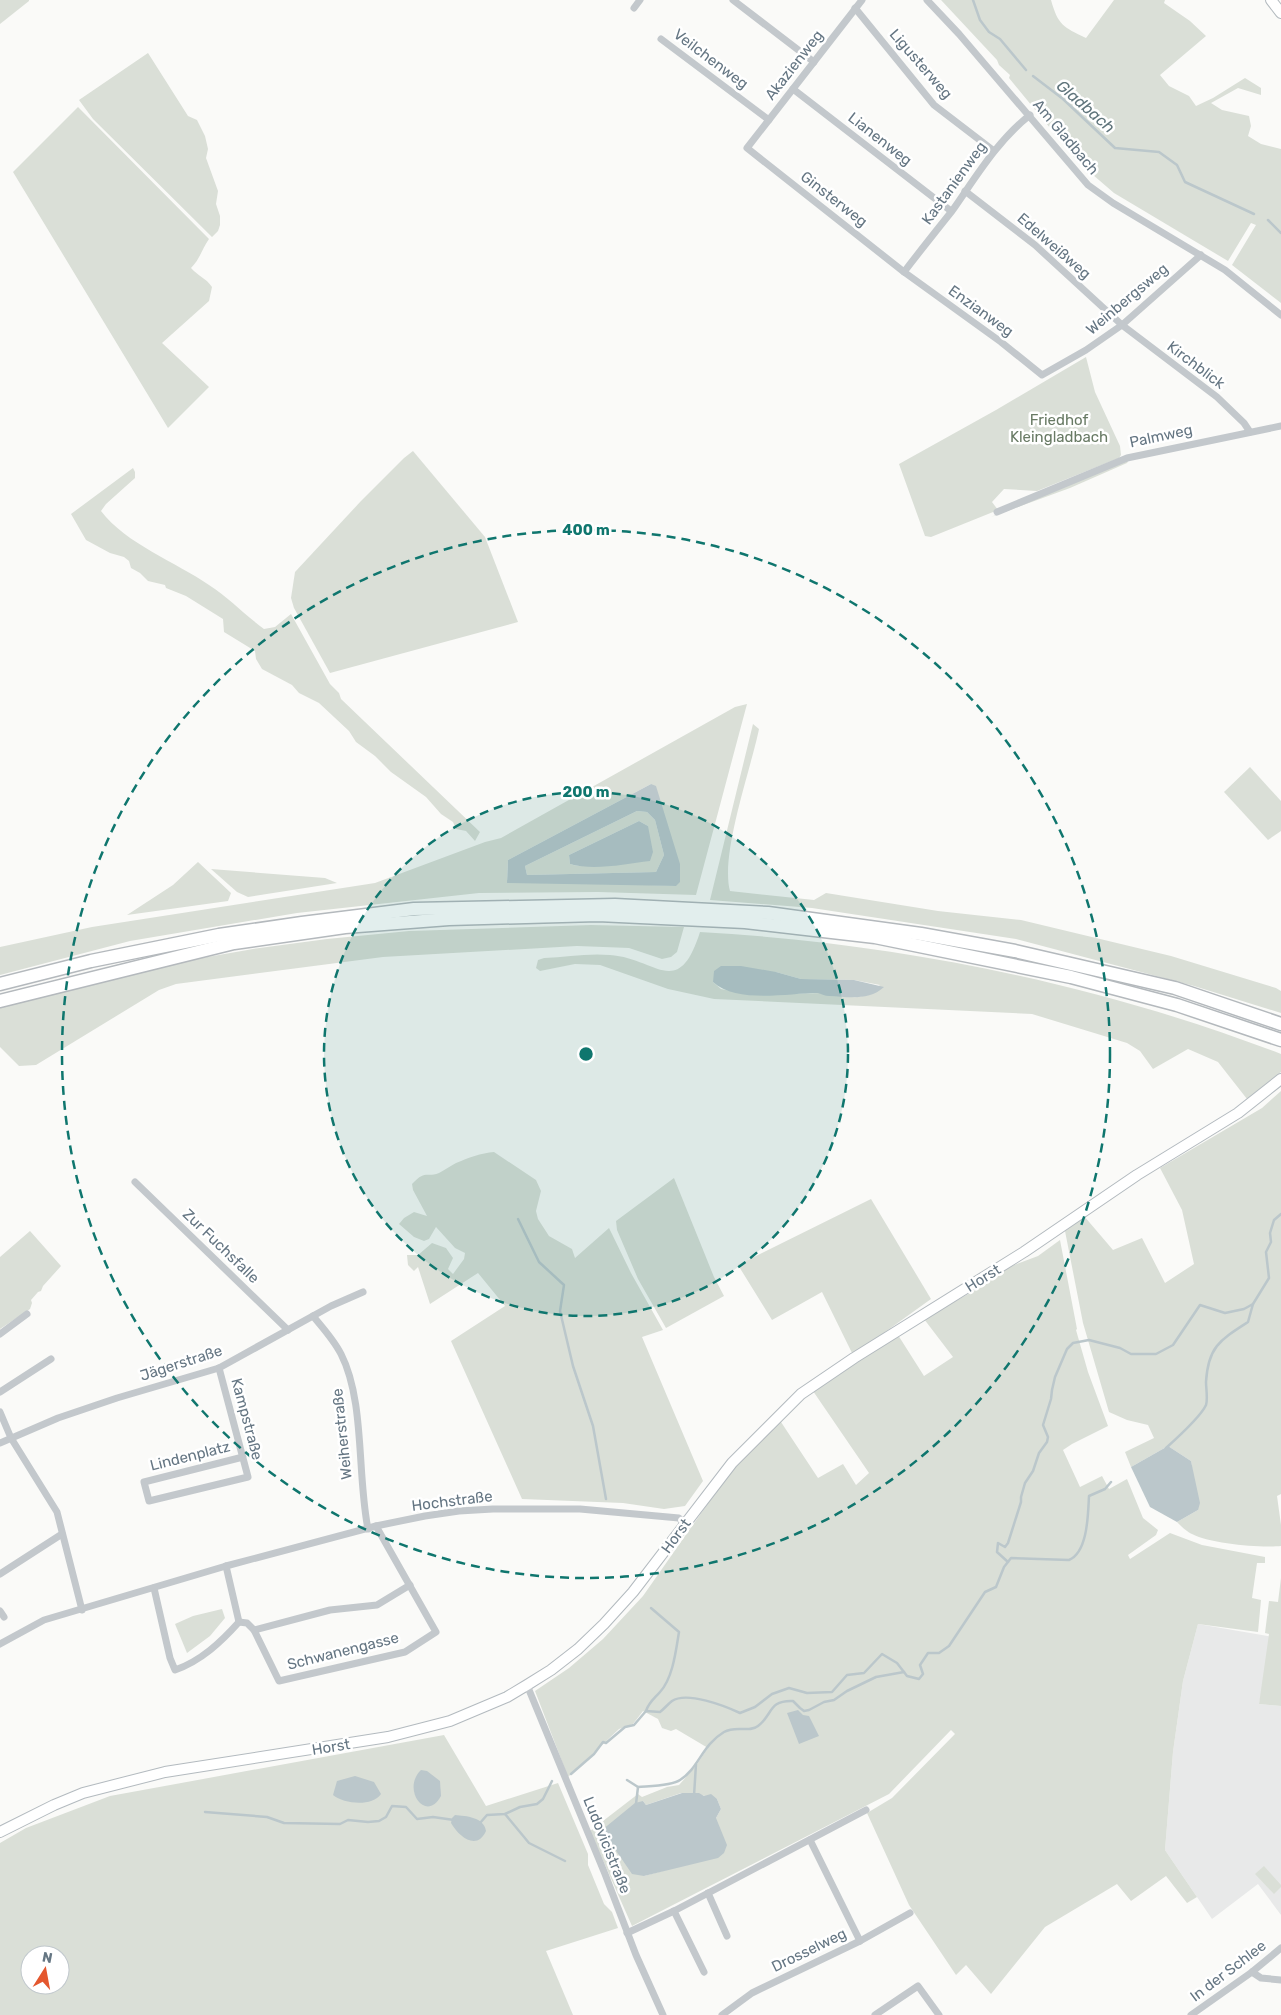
<svg xmlns="http://www.w3.org/2000/svg" width="1281" height="2015" viewBox="0 0 1281 2015" font-family="Rubik,sans-serif">
	<style>
		.built { fill: #e8e9e9 }
		.green { fill: #dadfd7; fill-rule: evenodd }
		.water { fill: #bbc7cb; fill-rule: evenodd }
		.lines { fill: none; stroke-linecap: round; stroke-linejoin: round }
		.stream { stroke: #bbc7cb; stroke-width: 2.5 }
		.secondary-casing { stroke: #b3babf; stroke-width: 12 }
		.highway-casing { stroke: #b4b9bd; stroke-width: 15 }
		.street { stroke: #c3c8cc; stroke-width: 7 }
		.secondary { stroke: #fff; stroke-width: 10 }
		.highway { stroke: #fff; stroke-width: 12 }
		.ring { fill: none; stroke: #0f766e; stroke-width: 2.5; stroke-dasharray: 9 6 }
		.labels { text-anchor: middle; stroke-width: 5; stroke-linejoin: round; paint-order: stroke }
		.street-label { font-size: 15px; fill: #657683; stroke: #fff }
		.park-label { font-size: 15px; fill: #687a64; stroke: #fff }
		.water-label { font-size: 16px; font-style: italic; fill: #60757c; stroke: #fff }
		.centre { fill: #0f766e; stroke: #fff; stroke-width: 2.5 }
		.ring-label { font-size: 15px; text-anchor: middle; font-weight: bold; fill: #0f766e; stroke: #fff; stroke-width: 5; stroke-linejoin: round; paint-order: stroke }
	</style>
	<rect width="100%" height="100%" fill="#fafaf8"/>
	<path class="built" d="M1198,1624L1273,1637L1259,1704L1281,1706V1915L1258,1884L1212,1919L1165,1850L1173,1752L1183,1681Z"/>
	<g class="green">
		<path d="M0,0H29V1L0,24Z"/>
		<path d="M941,0H1051C1058,25 1063,27 1086,38L1114,0H1165L1164,3L1190,21L1206,36L1160,75L1169,86L1189,96L1196,106L1213,98L1245,78L1261,88V95L1238,88L1211,103L1222,110L1249,116L1251,126L1248,136L1261,144L1281,149V303L1232,265L1256,225L1251,223L1228,261L1114,193L1078,162L1009,78L1010,75L999,65L997,60Z"/>
		<path d="M148,53L188,116L197,120L205,136L208,149L206,158L218,191L216,204L220,216V225L218,231L212,237L93,119L79,100Z"/>
		<path d="M78,107L209,239C202,249 200,259 191,268C198,276 206,278 212,287L209,301L162,343L209,387L168,428L13,172Z"/>
		<path d="M1086,357L1095,392L1120,446L1121,455L1119,458L1037,491L1004,489L992,502L998,510L931,537L925,536L899,464L996,410Z"/>
		<path d="M413,451L485,537L518,622L330,673L294,608L291,598L295,572L361,501L404,458Z"/>
		<path d="M1130,459L1127,463L1070,488L991,517L1029,500Z"/>
		<path d="M133,468L135,472V478L106,504L101,511C126,544 176,562 209,585C229,598 245,615 264,629L275,627L291,614L330,684L339,693L341,699L480,832L475,841L466,831L456,829L453,822L441,814L426,797L391,772L375,756L356,742L349,731L319,703L299,693L292,685L262,669L256,659L255,651L224,632L223,619L186,596L166,588L165,585L148,581L140,573L131,568L129,561L124,557L110,553L86,540L71,514Z"/>
		<path d="M747,704L696,895L598,892L479,893L297,913L130,941L0,975V947L92,927L375,883L485,842L501,838L735,707ZM651,784L676,886L507,880L508,860Z"/>
		<path d="M753,724L759,729C751,769 720,854 730,891L814,900L826,893L938,911L1021,920L1171,956L1276,988L1281,991V1013L1194,986L1016,939L812,908L710,900Z"/>
		<path d="M1250,767L1281,801V831L1268,840L1224,792Z"/>
		<path d="M637,811L647,812L655,820L664,855L656,872L527,875L525,866ZM639,821L648,826L613,866H577L570,864L569,855Z"/>
		<path d="M198,862L231,893L228,901L127,915L173,885Z"/>
		<path d="M211,869L325,878L337,883L248,897L237,892Z"/>
		<path d="M591,925L684,927L677,952L671,957L662,959L629,948L577,946L383,957L176,984L159,990L36,1065L19,1066L0,1047V1006L179,962L253,949L327,939L409,931Z"/>
		<path d="M700,932C897,943 1096,983 1281,1054V1072L1247,1099L1218,1062L1188,1049L1153,1069L1140,1051L1127,1043L1032,1014L714,999L668,989L600,965L575,964L540,971L536,968L538,960L544,958C566,957 588,953 610,955C656,958 678,1001 700,932ZM776,972L801,979L854,980L880,985C861,999 862,998 839,996C832,995 827,996 820,993L751,995L721,989L713,982Z"/>
		<path d="M1281,1091V1494L1277,1496L1281,1525V1546C1260,1548 1211,1544 1192,1534C1187,1532 1181,1526 1177,1522L1198,1510L1191,1461L1168,1446L1131,1467L1125,1452L1154,1438L1148,1425L1127,1420L1109,1412L1083,1323L1065,1231L1084,1216L1113,1250L1142,1238L1165,1283L1194,1264L1182,1210L1160,1168L1262,1108Z"/>
		<path d="M494,1152L536,1180L541,1191L536,1211L538,1219L549,1236L572,1249L575,1258L609,1228L612,1234L631,1273L663,1330L642,1337L703,1481L685,1506L664,1509L623,1503L522,1499L451,1341L505,1306L478,1273L430,1304L418,1267L414,1271L408,1265L407,1255H418L432,1243L446,1248L453,1258L448,1269L453,1274L464,1259L465,1253L455,1248L436,1227L429,1239L424,1241L414,1237L399,1224L404,1218L414,1212L427,1216L413,1190L412,1184C426,1169 426,1178 439,1173C445,1170 450,1166 456,1163C468,1158 481,1153 494,1152Z"/>
		<path d="M674,1178L714,1277L724,1296L666,1328L638,1279L617,1230L616,1221Z"/>
		<path d="M871,1199L931,1299L853,1355L822,1292L772,1320L738,1265Z"/>
		<path d="M30,1231L61,1266L43,1286L41,1291L38,1292L31,1300L32,1303L30,1309L0,1329V1257Z"/>
		<path d="M1060,1240L1077,1329L1076,1330L1088,1372L1108,1426L1072,1444L1063,1450L1080,1487L1102,1476L1109,1489L1127,1479L1143,1518L1158,1530L1156,1535L1128,1555L1130,1559L1170,1533L1202,1545L1265,1557V1563H1257L1252,1598L1261,1600L1258,1632L1198,1624L1183,1681L1173,1752L1165,1850L1197,1897L1187,1903L1166,1876L1131,1901L1117,1884L1045,1927L991,1994L966,1965L956,1975L909,1905L867,1813L892,1798L955,1734L951,1730L889,1794L632,1926L590,1831L638,1794L642,1797L667,1787L679,1785L695,1767L708,1748L676,1729L671,1731L662,1728L658,1719L643,1711L633,1724L619,1729L568,1777L535,1691L569,1668L603,1639L643,1596L737,1462L779,1419L818,1478L843,1464L856,1485L869,1473L813,1391L898,1335L924,1376L953,1357L924,1319L979,1288L1009,1267L1038,1256ZM681,1793C695,1793 705,1796 717,1799L721,1809L716,1818L666,1870L644,1876L643,1801L646,1805Z"/>
		<path d="M1281,1578V1706L1259,1704L1269,1634L1265,1633L1269,1601L1278,1602Z"/>
		<path d="M222,1609L225,1618L210,1636L187,1653L175,1624L193,1616Z"/>
		<path d="M444,1735L486,1806L558,1783L588,1854V1865L604,1904L612,1912L618,1928L546,1951L573,2015H0V1843L26,1828L110,1796ZM30,1955H60V1985H30Z"/>
		<path d="M1264,1866L1281,1885V1887L1274,1894L1255,1874Z"/>
	</g>
	<g class="water">
		<path d="M651,784L656,786L680,864V882L676,886L507,883L508,860ZM637,811L647,812L655,820L664,855L656,872L527,875L525,866Z"/>
		<path d="M639,821L648,826L653,852L650,861C625,864 594,871 570,864L569,855Z"/>
		<path d="M721,966H741L776,972L801,979L854,980L884,987C869,1001 848,997 829,996C825,996 822,994 818,993C788,993 737,1004 713,982L714,971Z"/>
		<path d="M1168,1446L1191,1461L1200,1503L1198,1510L1177,1522L1150,1507L1131,1467Z"/>
		<path d="M798,1710L803,1715L809,1716L819,1736L799,1744L787,1713Z"/>
		<path d="M421,1770L427,1771L440,1781L441,1796C426,1824 401,1789 421,1770Z"/>
		<path d="M355,1776L374,1782L381,1794C372,1807 344,1804 333,1795L337,1781Z"/>
		<path d="M682,1793H699L704,1796L711,1794L717,1799L721,1809L716,1818L727,1845L724,1853L718,1858L644,1876L632,1874L602,1830L635,1803L643,1801L646,1805Z"/>
		<path d="M455,1815C466,1816 484,1817 486,1831C477,1851 459,1837 451,1823L452,1818Z"/>
	</g>
	<g class="lines">
		<g class="stream">
			<path d="M973,0L980,20L989,32L1000,39L1026,70"/>
			<path d="M1033,76L1063,99L1115,148L1159,152L1177,165L1185,182L1254,214"/>
			<path d="M1268,220L1281,233"/>
			<path d="M518,1219L539,1262L564,1285L560,1311L573,1366L593,1426L606,1499"/>
			<path d="M1166,1448C1176,1439 1201,1416 1206,1405C1208,1399 1206,1388 1206,1382C1208,1347 1220,1340 1248,1322L1253,1304L1269,1278L1266,1252L1271,1242L1270,1233L1274,1220L1281,1214"/>
			<path d="M1008,1562L997,1552L998,1543L1005,1547L1008,1543L1021,1502V1497L1025,1483L1033,1471L1039,1453L1047,1442L1048,1437L1043,1425L1051,1399L1052,1390L1055,1377L1067,1349L1073,1343L1089,1340L1120,1348L1131,1354H1156L1173,1345L1200,1305L1225,1313L1244,1309L1253,1304"/>
			<path d="M646,1711C649,1702 654,1699 660,1692C673,1678 676,1650 679,1632L651,1608"/>
			<path d="M571,1774L594,1754L603,1742L606,1743L625,1727L634,1725L646,1711L660,1712C664,1709 668,1704 672,1701C687,1691 725,1706 740,1713L755,1707L772,1694L789,1688L807,1693L832,1692L847,1675L864,1673L882,1654L897,1663L907,1676L919,1679L923,1674L920,1665L928,1653H939L949,1646L985,1592L996,1587L1004,1567L1011,1558L1069,1560C1088,1552 1088,1514 1089,1496L1105,1489L1111,1482"/>
			<path d="M627,1780L638,1787C649,1786 672,1786 680,1780C699,1768 702,1745 724,1732C736,1725 749,1733 758,1726C773,1715 768,1700 793,1701L800,1708L804,1711L809,1710L824,1702L834,1700L847,1691L876,1677L904,1672"/>
			<path d="M694,1796L696,1764"/>
			<path d="M636,1804L638,1787"/>
			<path d="M205,1812L267,1817L284,1823L340,1824L348,1820L368,1822L379,1821L386,1817L392,1806L406,1807L417,1819L433,1817L454,1820"/>
			<path d="M505,1814L529,1843L565,1861"/>
			<path d="M480,1823L487,1815L505,1814L520,1807L537,1804L543,1799L552,1781"/>
		</g>
		<g class="secondary-casing">
			<g id="secondary">
				<path d="M1271,0L1281,13"/>
				<path d="M0,1832L54,1805L83,1793L165,1772L388,1737L450,1721L507,1697L527,1685L551,1670L578,1649L604,1624L633,1592L732,1463L801,1394L854,1358L1024,1252L1137,1175L1238,1113L1281,1079"/>
			</g>
		</g>
		<g class="highway-casing">
			<g id="highway">
				<path d="M0,984L91,961L219,935L302,923L414,909L615,905L768,913L921,934L1015,951L1175,988L1281,1024"/>
				<path d="M0,1001L234,943L345,927L449,919L598,915L745,922L875,937L1071,977L1177,1005L1281,1040"/>
			</g>
		</g>
		<g class="street">
			<path d="M733,0L814,62"/>
			<path d="M862,0L747,148L904,272L1001,342L1042,375L1086,350L1122,325L1201,255"/>
			<path d="M927,0L959,34L1088,185L1113,203L1225,270L1281,315"/>
			<path d="M634,8L640,0"/>
			<path d="M855,8L934,105L994,151"/>
			<path d="M661,39L769,120"/>
			<path d="M793,89L951,211"/>
			<path d="M965,191L1035,245L1122,325L1217,397L1244,423L1250,432"/>
			<path d="M904,272C920,251 936,231 952,211C976,177 997,141 1030,115"/>
			<path d="M997,512L1127,458L1281,426"/>
			<path d="M135,1182L288,1330"/>
			<path d="M313,1316C323,1328 334,1340 341,1354C365,1401 357,1475 368,1529"/>
			<path d="M0,1334L27,1314"/>
			<path d="M219,1368L248,1477L149,1501L144,1482L243,1457"/>
			<path d="M0,1392L51,1359"/>
			<path d="M0,1412L11,1438L57,1512L82,1610"/>
			<path d="M0,1443L58,1418L117,1398L219,1368L331,1306L363,1292"/>
			<path d="M226,1566L239,1622"/>
			<path d="M0,1574L62,1534"/>
			<path d="M154,1588L170,1658L175,1670C201,1661 221,1642 239,1622"/>
			<path d="M0,1611L4,1617"/>
			<path d="M239,1622L247,1623L254,1630L330,1610L377,1605L410,1585"/>
			<path d="M254,1630L279,1681L405,1652L436,1632L376,1526"/>
			<path d="M0,1644L44,1620L226,1566L376,1526L425,1516L459,1511L493,1509H580L679,1518L684,1524"/>
			<path d="M527,1685L605,1874L636,1955L663,2015"/>
			<path d="M810,1840L860,1941"/>
			<path d="M708,1893L727,1936"/>
			<path d="M674,1911L704,1972"/>
			<path d="M627,1933L674,1911L866,1810"/>
			<path d="M1252,1972L1261,1978L1281,1980"/>
			<path d="M722,2015L752,1993L860,1941L910,1913"/>
			<path d="M875,2015L918,1986L939,2015"/>
			<path d="M1191,2015L1252,1972L1281,1948"/>
		</g>
		<use href="#secondary" class="secondary"/>
		<use href="#highway" class="highway"/>
	</g>
	<circle cx="586" cy="1054" r="262" fill="#0f766e" fill-opacity=".12"/>
	<g class="ring">
		<circle cx="586" cy="1054" r="262"/>
		<circle cx="586" cy="1054" r="524"/>
	</g>
	<g class="labels">
		<g class="street-label">
			<text transform="translate(711 59) rotate(37)" y="5">Veilchenweg</text>
			<text transform="translate(921 64) rotate(49)" y="5">Ligusterweg</text>
			<text transform="translate(794 65) rotate(-52)" y="5">Akazienweg</text>
			<text transform="translate(1066 137) rotate(50)" y="5">Am Gladbach</text>
			<text transform="translate(880 139) rotate(38)" y="5">Lianenweg</text>
			<text transform="translate(954 183) rotate(-54)" y="5">Kastanienweg</text>
			<text transform="translate(834 199) rotate(38)" y="5">Ginsterweg</text>
			<text transform="translate(1054 246) rotate(41)" y="5">Edelweißweg</text>
			<text transform="translate(1127 299) rotate(-40)" y="5">Weinbergsweg</text>
			<text transform="translate(981 311) rotate(36)" y="5">Enzianweg</text>
			<text transform="translate(1196 365) rotate(37)" y="5">Kirchblick</text>
			<text transform="translate(1161 436) rotate(-12)" y="5">Palmweg</text>
			<text transform="translate(221 1246) rotate(44)" y="5">Zur Fuchsfalle</text>
			<text transform="translate(983 1278) rotate(-32)" y="5">Horst</text>
			<text transform="translate(181 1363) rotate(-18)" y="5">Jägerstraße</text>
			<text transform="translate(247 1419) rotate(75)" y="5">Kampstraße</text>
			<text transform="translate(342 1434) rotate(-96)" y="5">Weiherstraße</text>
			<text transform="translate(190 1456) rotate(-14)" y="5">Lindenplatz</text>
			<text transform="translate(452 1501) rotate(-7)" y="5">Hochstraße</text>
			<text transform="translate(676 1536) rotate(-54)" y="5">Horst</text>
			<text transform="translate(343 1651) rotate(-14)" y="5">Schwanengasse</text>
			<text transform="translate(331 1747) rotate(-9)" y="5">Horst</text>
			<text transform="translate(607 1845) rotate(68)" y="5">Ludovicistraße</text>
			<text transform="translate(809 1950) rotate(-26)" y="5">Drosselweg</text>
			<text transform="translate(1228 1971) rotate(-37)" y="5">In der Schlee</text>
		</g>
		<g class="park-label">
			<text x="1059" y="425">Friedhof<tspan x="1059" dy="17">Kleingladbach</tspan></text>
		</g>
		<g class="water-label">
			<text transform="translate(1086 106) rotate(41)" y="6">Gladbach</text>
		</g>
	</g>
	<circle cx="586" cy="1054" r="8" class="centre"/>
	<g class="ring-label">
		<text x="586" y="535">400 m</text>
		<text x="586" y="797">200 m</text>
	</g>
	<g transform="translate(45 1970) rotate(11)"><circle r="24" fill="#ffffff" stroke="#c1c8cd"/>
	<path d="M0-4L9 19L0 12L-9 19Z" fill="#e4572e"/>
	<text y="-8" font-size="14" font-weight="bold" text-anchor="middle" fill="#657683">N</text>
	</g>
</svg>
